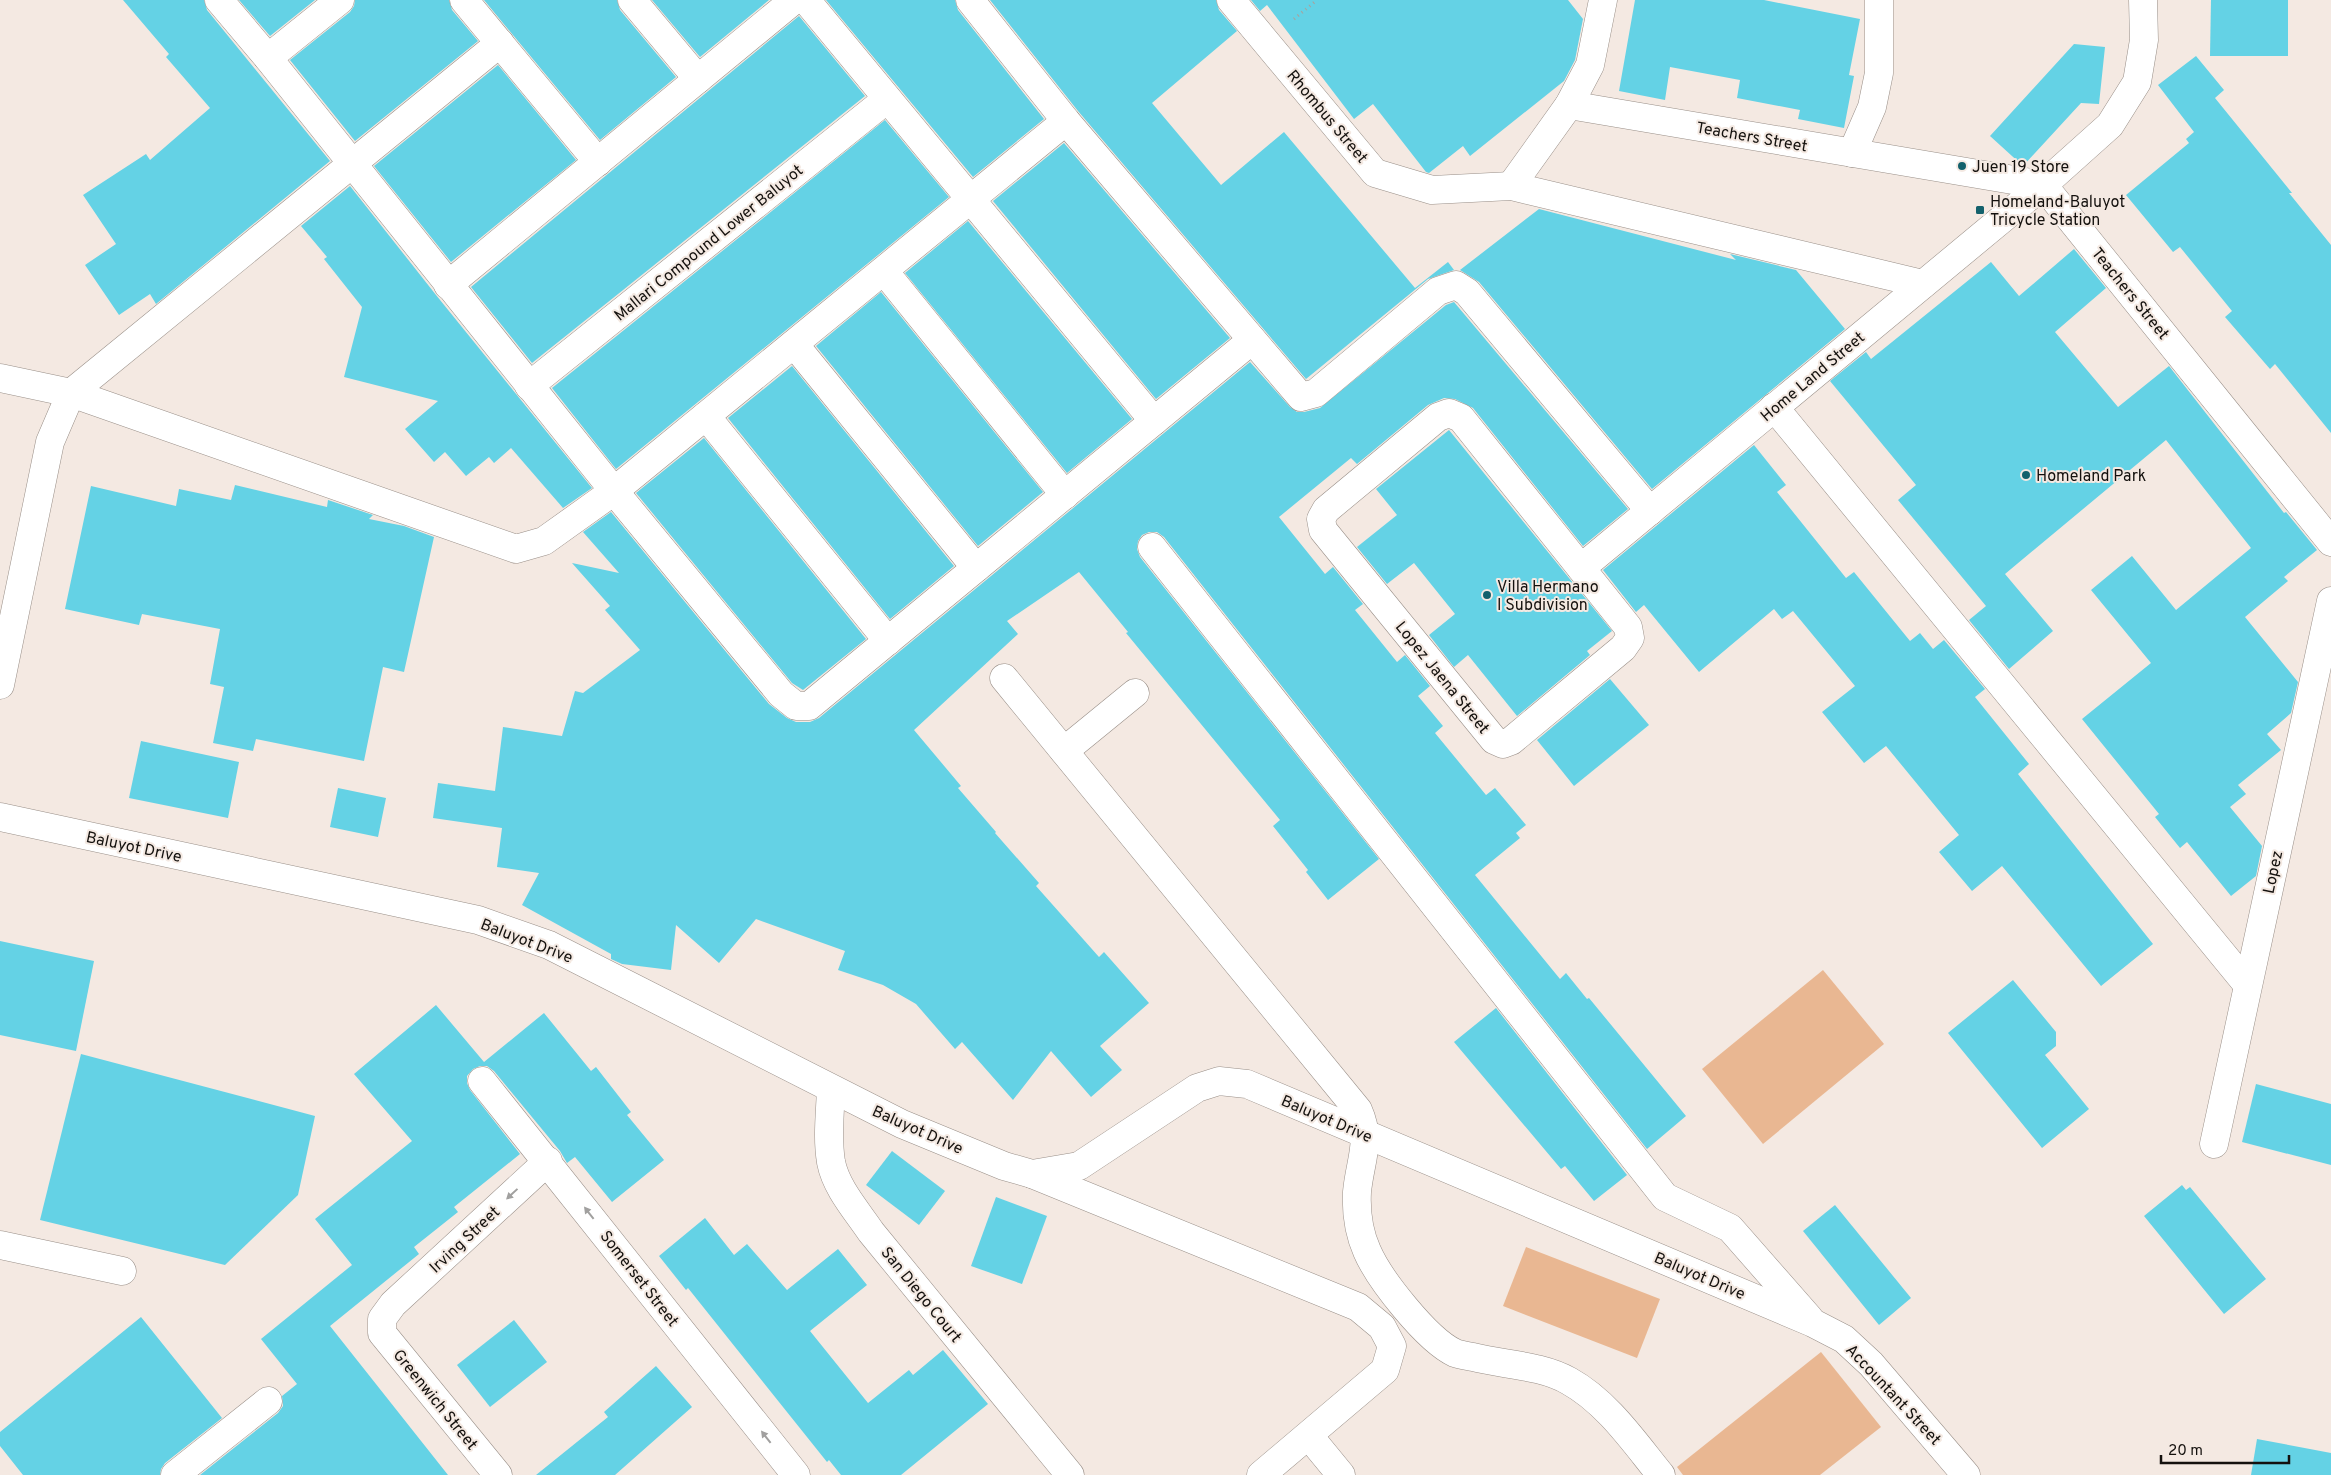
<svg xmlns="http://www.w3.org/2000/svg" width="2331" height="1475" viewBox="0 0 2331 1475" font-family="Overpass,sans-serif">
	<style>
		.green { fill: #e9b792 }
		.building { fill: #64d2e5 }
		.lines { fill: none; stroke-linecap: round; stroke-linejoin: round }
		.minor-casing { stroke: #998f88; stroke-width: 29 }
		.path { stroke: #aaa19c; stroke-width: 3; stroke-dasharray: 1 4; stroke-linecap: butt }
		.minor { stroke: #fff; stroke-width: 28 }
		.oneway { fill: #a1a09f }
		.poi-dot { fill: #13616c; stroke: #f4e9e2; stroke-width: 2 }
		.labels { text-anchor: middle; stroke-width: 4; stroke-linejoin: round; paint-order: stroke }
		.street-label { font-size: 16px; fill: #14110e; stroke: #f4e9e2 }
		.poi-label { font-size: 16px; fill: #14110e; stroke: #f4e9e2; text-anchor: start }
	</style>
	<rect width="100%" height="100%" fill="#f4e9e2"/>
	<g class="green">
		<path d="M1823,970L1884,1044L1763,1144L1702,1069Z"/>
		<path d="M1526,1247L1660,1299L1637,1358L1503,1306Z"/>
		<path d="M1821,1352L1881,1427L1820,1475H1683L1677,1467Z"/>
	</g>
	<g class="building">
		<path d="M123,0H204L207,10L330,161L156,304L150,294L119,315L85,265L116,244L83,195L146,154L150,160L210,108L166,57L169,54Z"/>
		<path d="M239,0H315L270,36Z"/>
		<path d="M355,0H449L452,10L478,41L355,141L290,60L350,12L354,6Z"/>
		<path d="M484,0H617L620,10L676,77L600,140Z"/>
		<path d="M652,0H769L700,57Z"/>
		<path d="M826,0H955L958,10L1044,119L973,177Z"/>
		<path d="M990,0H1216L1219,10L1237,31L1152,103L1221,185L1284,132L1415,288L1448,262L1454,270L1428,279L1306,379L1078,111Z"/>
		<path d="M1251,0H1568L1583,19L1575,60L1564,81L1470,156L1463,146L1429,173L1426,172L1373,104L1354,119L1267,5L1260,11Z"/>
		<path d="M1635,0H1764L1860,19L1849,75L1854,76L1844,128L1798,119L1800,110L1737,98L1740,80L1670,67L1665,100L1619,91Z"/>
		<path d="M2211,0H2288V56H2210Z"/>
		<path d="M799,16L865,96L532,363L471,287Z"/>
		<path d="M2074,44L2105,47L2099,104L2081,103L2023,166L1990,136Z"/>
		<path d="M2196,56L2224,90L2215,98L2292,193H2289L2331,245V433L2275,364L2270,369L2225,317L2232,311L2180,247L2173,252L2126,195L2189,143L2186,139L2194,132L2158,85Z"/>
		<path d="M498,65L576,160L451,262L374,166Z"/>
		<path d="M885,120L949,197L616,469L552,388Z"/>
		<path d="M1064,143L1230,338L1156,399L993,201Z"/>
		<path d="M350,186L436,295L592,488L563,508L511,448L494,463L489,457L466,476L445,452L434,462L405,429L438,401L344,377L362,307L324,259L327,257L301,226Z"/>
		<path d="M1539,209L1736,260L1730,254L1796,270L1845,329L1652,489L1479,282L1460,270Z"/>
		<path d="M968,221L1132,419L1067,473L905,273Z"/>
		<path d="M2074,249L2106,288L2055,332L2118,407L2169,366L2284,513L2286,512L2317,550L2284,577L2288,581L2245,617L2298,682L2291,713L2267,734L2281,750L2238,785L2246,794L2230,807L2262,846L2256,876L2231,896L2187,842L2180,848L2155,817L2159,814L2082,719L2151,663L2091,590L2132,556L2176,610L2251,548L2166,440L2005,574L2053,631L2009,669L1969,620L1986,606L1898,500L1916,485L1830,381L1866,352L1871,359L1991,262L2019,296Z"/>
		<path d="M881,292L1043,492L978,546L816,346Z"/>
		<path d="M1454,302L1628,509L1583,546L1473,408L1455,399L1444,398L1428,405L1357,464L1351,458L1279,517L1325,574L1333,567L1363,604L1355,610L1397,662L1405,655L1430,686L1418,696L1443,726L1435,733L1486,795L1495,788L1526,825L1516,833L1520,838L1475,875L1560,979L1566,973L1587,999L1589,998L1686,1116L1647,1149L1164,537L1157,532H1149L1142,535L1138,541L1137,549L1140,557L1379,859L1328,900L1306,872L1308,870L1273,826L1280,820L1126,633L1128,632L1079,572L1007,621L1018,634L914,730L961,786L958,788L996,832L995,833L1039,883L1036,886L1099,957L1104,952L1149,1003L1100,1046L1122,1070L1091,1097L1051,1051L1013,1100L962,1042L955,1049L916,1004L883,985L838,970L845,951L756,919L719,963L676,925L671,970L622,964L611,959V954L522,905L539,873L497,867L502,828L433,818L438,783L495,791L503,727L562,736L575,691L583,693L640,650L605,610L610,606L572,563L619,573L583,532L611,512L769,704L787,718L796,722H810L819,718L1250,362L1290,407L1297,412H1304L1320,408L1446,305Z"/>
		<path d="M792,366L954,566L890,619L728,418Z"/>
		<path d="M1449,430L1612,631L1587,651L1590,655L1517,716L1468,655L1454,667L1429,635L1455,614L1414,563L1387,584L1357,547L1397,515L1376,489Z"/>
		<path d="M704,438L866,639L803,690L792,683L636,493Z"/>
		<path d="M1754,445L1786,485L1777,492L1846,578L1854,572L1910,641L1920,633L1933,649L1944,640L1985,689L1975,697L2029,764L2018,774L2153,944L2101,986L2002,866L1972,891L1939,852L1959,835L1886,746L1864,763L1822,712L1855,686L1793,611L1782,619L1774,609L1699,672L1644,605L1636,612L1603,570Z"/>
		<path d="M235,485L327,507L328,500L373,515L369,519L404,526L434,537L404,672L383,667L364,761L256,739L253,751L213,743L224,687L210,684L220,629L142,614L139,625L65,609L91,486L176,506L179,489L231,500Z"/>
		<path d="M1610,679L1649,725L1574,786L1537,740Z"/>
		<path d="M141,741L239,762L228,818L129,798Z"/>
		<path d="M338,788L386,798L378,837L330,827Z"/>
		<path d="M0,941L94,961L76,1051L0,1035Z"/>
		<path d="M2013,980L2056,1032V1046L2045,1055L2089,1109L2042,1148L1948,1033Z"/>
		<path d="M436,1005L484,1062L544,1013L591,1071L596,1067L631,1112L627,1115L664,1160L612,1202L575,1157L567,1163L560,1151L494,1071L487,1066H480L473,1069L467,1076V1083L470,1090L520,1154L454,1207L458,1212L414,1247L419,1254L330,1326L448,1475H200L278,1413L283,1406L282,1396L297,1384L261,1339L352,1265L315,1219L412,1141L354,1074Z"/>
		<path d="M1496,1008L1627,1175L1594,1201L1565,1166L1561,1169L1454,1042Z"/>
		<path d="M81,1054L315,1116L298,1195L225,1265L40,1220Z"/>
		<path d="M2256,1084L2331,1104V1165L2242,1142Z"/>
		<path d="M892,1151L945,1191L919,1225L866,1185Z"/>
		<path d="M2182,1185L2186,1190L2190,1187L2266,1279L2224,1314L2144,1216Z"/>
		<path d="M996,1197L1047,1216L1022,1284L971,1266Z"/>
		<path d="M1835,1205L1911,1298L1879,1325L1803,1231Z"/>
		<path d="M705,1218L734,1255L747,1244L787,1290L838,1249L867,1285L810,1331L868,1403L909,1370L913,1375L943,1350L988,1404L901,1475H841L829,1460L827,1462L688,1288L686,1290L659,1256Z"/>
		<path d="M141,1317L222,1418L165,1463L161,1469L160,1475H23L0,1446V1432Z"/>
		<path d="M514,1320L547,1362L490,1407L457,1365Z"/>
		<path d="M656,1366L692,1407L615,1475H536L608,1417L604,1412Z"/>
		<path d="M2257,1439L2331,1453V1475H2251Z"/>
	</g>
	<g class="lines">
		<g class="minor-casing">
			<g id="minor">
				<path d="M219,0L268,58L614,491L781,694L796,706H809L1252,340"/>
				<path d="M464,0L598,162"/>
				<path d="M632,0L698,79"/>
				<path d="M806,0L1154,421"/>
				<path d="M970,0L1066,121L1301,397L1316,393L1438,291L1456,285L1467,292L1650,511"/>
				<path d="M1231,0L1375,173L1432,190L1511,186L1923,284"/>
				<path d="M268,58L340,0"/>
				<path d="M1569,105L2043,185L2331,542"/>
				<path d="M1852,153L1872,107L1879,73V0"/>
				<path d="M1511,186L1569,105L1590,65L1603,0"/>
				<path d="M884,271L1065,495"/>
				<path d="M448,285L794,0"/>
				<path d="M794,344L976,568"/>
				<path d="M0,378L71,393L516,549L544,541L614,491L1066,121"/>
				<path d="M529,386L887,99"/>
				<path d="M1774,407L2247,984"/>
				<path d="M1449,413L1461,418L1628,627L1630,638L1623,648L1511,741L1503,744L1494,740L1323,530L1321,519L1326,510L1438,417Z"/>
				<path d="M706,416L888,641"/>
				<path d="M1152,547L1665,1197L1730,1228L1809,1318"/>
				<path d="M1581,568L2043,185L2110,125L2137,82L2144,40L2143,0"/>
				<path d="M1004,678L1358,1110C1372,1141 1360,1160 1357,1192C1356,1211 1359,1233 1367,1251C1379,1279 1427,1340 1455,1353C1460,1355 1468,1356 1473,1357C1504,1365 1541,1365 1569,1381C1607,1402 1634,1442 1661,1475"/>
				<path d="M0,685L50,442L71,393L500,43"/>
				<path d="M1064,751L1135,693"/>
				<path d="M0,817L478,920L549,945L902,1124L1004,1166L1032,1174L1079,1166L1197,1088L1219,1081L1247,1084L1813,1323L1844,1339L1871,1364L1966,1475"/>
				<path d="M482,1081L796,1475"/>
				<path d="M831,1089C830,1114 827,1138 831,1162C836,1188 857,1211 871,1232L1070,1475"/>
				<path d="M2214,1144L2331,601"/>
				<path d="M1032,1174L1358,1307L1382,1327L1392,1346L1385,1370L1261,1475"/>
				<path d="M0,1245L122,1271"/>
				<path d="M1309,1436L1341,1475"/>
				<path d="M175,1475L268,1401"/>
				<path d="M498,1475L382,1333V1319L393,1304L548,1161"/>
			</g>
		</g>
		<path class="path" d="M1294,19L1317,0"/>
		<use href="#minor" class="minor"/>
	</g>
	<defs><path id="oneway-solid" d="M-6-.8H1V-3.2L6.5 0L1 3.2V.8H-6Z" transform="scale(1.25)"/></defs>
	<g class="oneway">
		<use href="#oneway-solid" transform="translate(512 1194) rotate(137)"/>
		<use href="#oneway-solid" transform="translate(589 1213) rotate(-128)"/>
		<use href="#oneway-solid" transform="translate(766 1437) rotate(-128)"/>
	</g>
	<g class="poi-dot">
		<circle cx="1962" cy="166" r="5"/>
		<rect x="1975" y="205" width="10" height="10" rx="2.5"/>
		<circle cx="2026" cy="475" r="5"/>
		<circle cx="1487" cy="595" r="5"/>
	</g>
	<g class="labels">
		<g class="street-label">
			<text transform="translate(1328 116) rotate(50)" y="6">Rhombus Street</text>
			<text transform="translate(1752 136) rotate(10)" y="6">Teachers Street</text>
			<text transform="translate(708 242) rotate(-39)" y="6">Mallari Compound Lower Baluyot</text>
			<text transform="translate(2131 293) rotate(51)" y="6">Teachers Street</text>
			<text transform="translate(1812 376) rotate(-40)" y="6">Home Land Street</text>
			<text transform="translate(1443 677) rotate(51)" y="6">Lopez Jaena Street</text>
			<text transform="translate(134 846) rotate(12)" y="6">Baluyot Drive</text>
			<text transform="translate(2272 872) rotate(-78)" y="6">Lopez</text>
			<text transform="translate(527 940) rotate(21)" y="6">Baluyot Drive</text>
			<text transform="translate(1327 1118) rotate(23)" y="6">Baluyot Drive</text>
			<text transform="translate(918 1129) rotate(24)" y="6">Baluyot Drive</text>
			<text transform="translate(464 1239) rotate(-43)" y="6">Irving Street</text>
			<text transform="translate(1700 1275) rotate(23)" y="6">Baluyot Drive</text>
			<text transform="translate(640 1278) rotate(52)" y="6">Somerset Street</text>
			<text transform="translate(922 1294) rotate(51)" y="6">San Diego Court</text>
			<text transform="translate(1894 1394) rotate(47)" y="6">Accountant Street</text>
			<text transform="translate(436 1399) rotate(51)" y="6">Greenwich Street</text>
		</g>
		<g class="poi-label">
			<text x="1972" y="172">Juen 19 Store</text>
			<text x="1990" y="207">Homeland-Baluyot<tspan x="1990" dy="18">Tricycle Station</tspan></text>
			<text x="2036" y="481">Homeland Park</text>
			<text x="1497" y="592">Villa Hermano<tspan x="1497" dy="18">I Subdivision</tspan></text>
		</g>
	</g>
	<path d="M2161 1455v8h128v-8" fill="none" stroke="#14110e" stroke-width="2.5"/>
	<text x="2168" y="1455" font-size="15" fill="#14110e" stroke="#f4e9e2" stroke-width="4" paint-order="stroke">20 m</text>
</svg>
